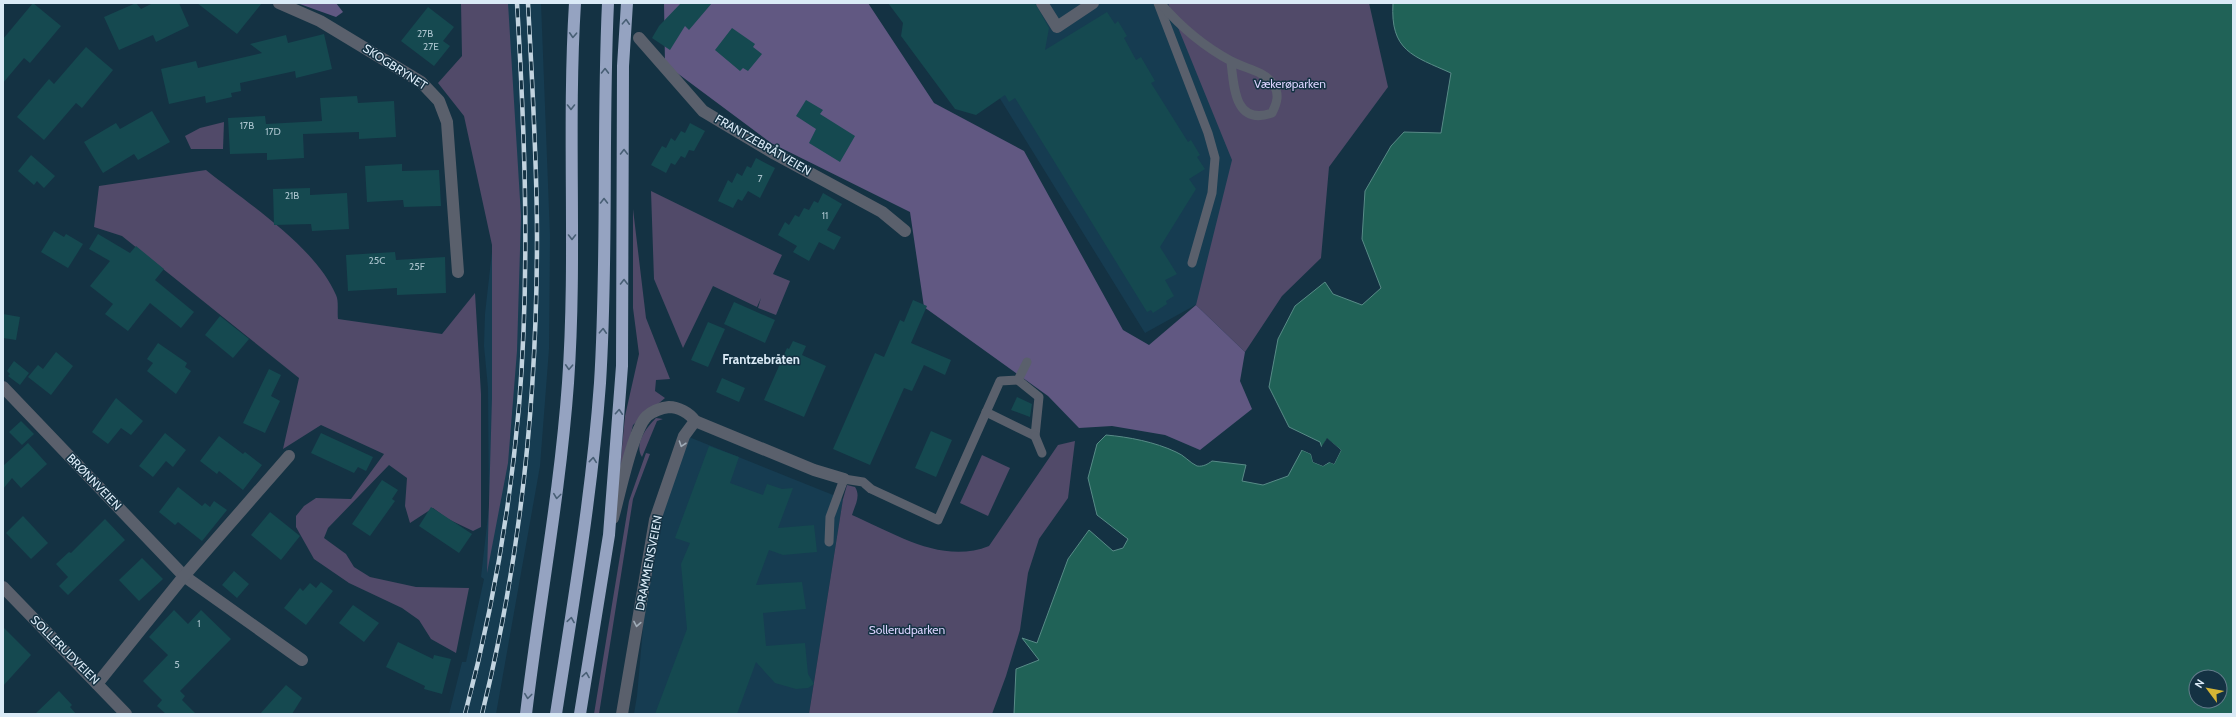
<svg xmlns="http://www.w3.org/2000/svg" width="2236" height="717" viewBox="0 0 2236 717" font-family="Cabin,sans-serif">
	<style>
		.built { fill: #163c51 }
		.green { fill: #514a69 }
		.forest { fill: #615882 }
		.water { fill: #206257; stroke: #588b87; fill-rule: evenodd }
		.pier { fill: #143243 }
		.building { fill: #154950 }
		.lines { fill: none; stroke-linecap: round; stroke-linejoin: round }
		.lane { stroke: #5a606c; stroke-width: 9 }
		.street { stroke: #5a606c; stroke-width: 12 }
		.highway { stroke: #95a3c1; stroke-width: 12 }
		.rail-casing { stroke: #c1d3df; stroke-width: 4.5 }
		.rail { stroke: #143243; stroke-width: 3; stroke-dasharray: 9; stroke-linecap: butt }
		.oneway { stroke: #485f75 }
		.oneway2 { stroke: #a0acb8 }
		.labels { text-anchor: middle; stroke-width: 3; stroke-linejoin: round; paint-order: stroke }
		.number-label { font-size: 10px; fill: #a9c2cc }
		.street-label { font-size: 12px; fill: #daeaf6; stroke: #143243 }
		.park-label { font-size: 12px; fill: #d9d1fc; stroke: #143243 }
		.neighbourhood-label { font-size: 13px; font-weight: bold; fill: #daeaf6; stroke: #143243 }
	</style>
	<rect width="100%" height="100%" fill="#143243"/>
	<g class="built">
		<path d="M489,3H541L550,236L549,349L540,466L496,714H449L462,662H466L484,579L481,577L489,507L488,388L484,346L485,314L495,225Z"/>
		<path d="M934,3H1183L1300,184L1228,287L1145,333L991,84Z"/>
		<path d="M679,433L843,499L809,714H634L637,696L653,513Z"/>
	</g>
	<g class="green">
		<path d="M461,3H508L521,216L517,351L508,463L487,573L492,398V245L464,116L438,83L462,56Z"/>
		<path d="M1168,3H1369L1388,87L1329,167L1321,258L1282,296L1245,352L1196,305L1232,160Z"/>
		<path d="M224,122L223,149H191L185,136L200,128Z"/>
		<path d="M206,170C247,203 315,246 336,295C339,301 337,312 338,319L442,334L475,293L481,394V527L473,531L448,519L433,508L410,523L405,506L407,478L389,465L328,528L324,538L346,554L354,567L370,577L416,587L469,588L456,653L431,639L419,620L402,608L349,583L314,559L296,527V516L304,506L316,498L351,499L384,454L321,425L283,449L299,378L122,236L94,227L99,186Z"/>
		<path d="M651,191L782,255L773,274L790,281L776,315L758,308L761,298L757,307L713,286L683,348L654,279Z"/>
		<path d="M633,209L646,318L670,379L656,380L655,391L665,398L633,425L618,488L625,416L639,354L633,308Z"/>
		<path d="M656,418L663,419L657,421L642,457C634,444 646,428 656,418Z"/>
		<path d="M1075,441L1068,498L1039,539L1028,573L1020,630L1006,676L992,714H809L843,499L847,485L855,487C861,496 855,505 852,515C894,533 942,565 989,546L1058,445Z"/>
		<path d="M646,453L650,454L633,499L599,714H594L629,501Z"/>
		<path d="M982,455L1010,468L988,516L960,503Z"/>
	</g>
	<g class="forest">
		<path d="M297,3H336L343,12L336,17Z"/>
		<path d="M664,3H868L934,103L1024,151L1123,330L1149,345L1196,305L1245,352L1240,381L1252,409L1200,450L1165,435L1112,426L1079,428L1048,396L924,307L910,212L771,143L665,64Z"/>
	</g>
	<path class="water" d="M1393,3H2233V714H1014L1016,669L1039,660L1022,638L1037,643L1068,559L1089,530L1113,551L1123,548L1128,539L1097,515L1088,478L1097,444L1106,435C1129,437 1155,442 1176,452C1184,455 1190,463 1197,466C1203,467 1208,464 1212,461L1246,465L1242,481L1263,485L1288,476L1302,450L1311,454L1313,462L1323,466L1330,462L1334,464L1341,450L1327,439L1322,448L1320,442L1289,427L1269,387L1278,339L1295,306L1325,282L1333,294L1362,305L1381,288L1362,239L1365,191L1391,146L1404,132L1441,133L1451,73C1413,56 1390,51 1393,3ZM2196,677H2220V701H2196Z"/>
	<path class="pier" d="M1327,438L1341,450L1334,464L1329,462L1323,466L1313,462L1311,454L1300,449L1303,448L1312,453L1315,460L1323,464L1329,460L1333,462L1339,451L1328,441L1323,450L1320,449Z"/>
	<g class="building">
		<path d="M33,3L61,26L30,63L24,58L3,83V39Z"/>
		<path d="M136,3L141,9L153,3H179L189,26L156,42L153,35L119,50L104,17Z"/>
		<path d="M197,3H262L237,34Z"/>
		<path d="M681,3H712L689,30L685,26L670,50L652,38L659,26Z"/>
		<path d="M888,3H1035L1049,28L1045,50L1107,12L1115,24L1118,21L1127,36L1124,38L1136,60L1141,57L1155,81L1151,83L1188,142L1191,140L1200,155L1197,157L1205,169L1189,179L1196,189L1160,247L1177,274L1165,280L1174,296L1166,301L1167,304L1153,313L1151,310L1147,312L1015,98L1009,102L1005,95L976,115L955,109L901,36L903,23Z"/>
		<path d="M428,7L454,27L443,41L450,46L434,66L401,41Z"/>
		<path d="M732,28L755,44L753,47L762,54L748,71L743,68L740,71L715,50Z"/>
		<path d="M324,34L332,69L296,78L295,71L240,83L241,91L231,93L232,97L206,103L205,96L169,104L161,69L196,61L198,68L262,53L250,44L286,35L288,43Z"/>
		<path d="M86,47L113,70L82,108L76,103L44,140L17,117L49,79L54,84Z"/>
		<path d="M357,96L358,103L394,101L396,137L359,139V132L303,134L304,158L267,160V153L230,154L228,118L265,116L266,124L322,121L320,98Z"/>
		<path d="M806,100L823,110L820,114L855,136L840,162L809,143L816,129L796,116Z"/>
		<path d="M152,111L170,142L138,160L134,154L103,173L84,142L116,123L120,129Z"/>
		<path d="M690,123L705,131L694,151L689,150L685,158L681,156L675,165L671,163L666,173L651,165L662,146L666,148L671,138L675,141L681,131L685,133Z"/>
		<path d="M31,155L55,176L44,188L37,181L34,185L18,171Z"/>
		<path d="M756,158L775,168L760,198L748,191L742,201L738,199L733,208L718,201L728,180L732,183L737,173L742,176L747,166L751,168Z"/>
		<path d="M402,164V171L439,170L441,206L404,207L403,200L367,202L365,166Z"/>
		<path d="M310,188V195L347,193L349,229L312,231L311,224L274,225L273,189Z"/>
		<path d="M823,193L842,204L827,230L841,237L834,250L819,242L809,261L793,252L797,246L778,235L785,222L789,225L795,215L799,217L804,208L809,210L814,201L818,203Z"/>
		<path d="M54,231L64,237L66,234L83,244L68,268L41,252Z"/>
		<path d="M98,234L130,253L136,246L164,269L155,280L194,312L181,328L150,303L128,331L105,314L113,304L90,286L110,261L89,249Z"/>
		<path d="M395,252L396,260L445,257L446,293L397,295V288L348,291L346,255Z"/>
		<path d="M913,300L927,306L911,343L951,360L945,375L924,365L912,391L904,388L870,465L833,449L875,353L884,357L900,320L904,322Z"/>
		<path d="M734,302L775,320L765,343L724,324Z"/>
		<path d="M3,314L20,317L16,340L3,338Z"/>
		<path d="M220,316L249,339L233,358L205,335Z"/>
		<path d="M708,322L725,329L708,367L691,360Z"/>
		<path d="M793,341L806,346L802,355L826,366L804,417L764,400L787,348L789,349Z"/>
		<path d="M158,343L187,363L185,367L191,371L176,394L147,371L153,363L147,359Z"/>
		<path d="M56,352L73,366L51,395L28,377L38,365L43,369Z"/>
		<path d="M14,361L29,373L20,385L8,376L10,374L7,371Z"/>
		<path d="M269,369L281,375L271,396L280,401L265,433L243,423Z"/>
		<path d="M722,378L745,388L739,402L716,392Z"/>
		<path d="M1017,397L1032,404L1030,417L1011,410Z"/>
		<path d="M116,398L143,421L131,435L121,428L108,444L92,432Z"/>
		<path d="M21,421L34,434L22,445L9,432Z"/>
		<path d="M931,431L952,440L936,477L915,468Z"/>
		<path d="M165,433L186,450L173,467L166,461L153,477L139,466Z"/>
		<path d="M321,433L373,457L366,471L358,467L354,473L311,453Z"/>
		<path d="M219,436L243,454L245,452L262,465L243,490L219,471L217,474L200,461Z"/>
		<path d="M28,443L47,464L21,488L12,478L3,489V466Z"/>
		<path d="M709,446L739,457L730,483L763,495L767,484L782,489L793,488L778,528L814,525L817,552L783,555L769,550L756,585L802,582L806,609L763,613L766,646L805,643L808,674L814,684L808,688L796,689L775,683L756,662L737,714H655L687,629L681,564L690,543L675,538Z"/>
		<path d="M382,480L398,490L392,499L395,501L370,536L352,524Z"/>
		<path d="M178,487L202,506L205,503L210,507L214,501L227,510L202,541L178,522L175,525L159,512Z"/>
		<path d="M431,507L472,534L459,553L419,526Z"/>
		<path d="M270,512L300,536L281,560L251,535Z"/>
		<path d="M23,516L48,543L31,559L6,533Z"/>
		<path d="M105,519L125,540L68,595L59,586L68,577L56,564L69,552L71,553Z"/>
		<path d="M142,558L163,579L139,601L119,580Z"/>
		<path d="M234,571L249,584L237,598L222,585Z"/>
		<path d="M321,582L333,591L306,625L284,608L300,588L303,591L310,583L316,588Z"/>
		<path d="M353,605L379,623L364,642L339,623Z"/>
		<path d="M174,610L188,624L201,610L231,639L180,691L185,696L182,700L196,714H166L157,706L162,700L143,681L168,655L149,637Z"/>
		<path d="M3,627L31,655L3,686Z"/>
		<path d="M398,642L433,659L434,655L451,659L442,694L424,689L425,686L386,667Z"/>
		<path d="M286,685L302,698L292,714H260Z"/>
		<path d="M59,691L72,705L70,707L76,714H35Z"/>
	</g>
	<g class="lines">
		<g class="lane">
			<path d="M1158,3L1208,133L1215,158L1212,193L1192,263"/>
			<path d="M1162,5C1181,27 1205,47 1231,61C1245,69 1263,70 1273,84C1280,94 1277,103 1272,113C1235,126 1234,88 1231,62"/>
			<path d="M986,412L1035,436L1039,397L1018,380"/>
			<path d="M1035,436L1042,453"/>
			<path d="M829,542L830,517L844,479L863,482L871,489L938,520L1000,381L1018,380L1027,362"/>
		</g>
		<g class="street">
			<path d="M279,3L320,21L421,82L439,101L447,122L458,272"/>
			<path d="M1042,3L1057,27L1093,3"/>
			<path d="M639,38L703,111L775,154L882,212L905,231"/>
			<path d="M3,387L184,576L302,660"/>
			<path d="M695,421L814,470L844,479"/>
			<path d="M613,518C619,497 633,429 647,416C653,411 661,408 669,407C678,407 690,413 695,421L684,436L655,520L622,714"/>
			<path d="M3,587L126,714"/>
			<path d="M97,684L184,576L289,456"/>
		</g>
		<g class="highway">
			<path d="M526,714C539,604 560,494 568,383C577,257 567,130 575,3"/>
			<path d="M556,714C573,604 592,494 600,383C608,257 602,130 608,3"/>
			<path d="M580,714L609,535L622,366L623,66L627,3"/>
		</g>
		<g class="rail-casing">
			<g id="rail">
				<path d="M465,714C492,613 510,510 519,406C530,271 525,137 517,3"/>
				<path d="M482,714C521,558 537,397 537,237C537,159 532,81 528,3"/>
			</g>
		</g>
		<use href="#rail" class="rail"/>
	</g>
	<defs><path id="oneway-chevron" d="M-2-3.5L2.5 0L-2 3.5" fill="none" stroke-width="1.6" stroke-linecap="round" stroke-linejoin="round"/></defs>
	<g class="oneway">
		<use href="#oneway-chevron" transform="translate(626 22) rotate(-87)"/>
		<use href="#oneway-chevron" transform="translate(573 35) rotate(93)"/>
		<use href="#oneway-chevron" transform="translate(605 71) rotate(-89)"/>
		<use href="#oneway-chevron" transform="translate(571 107) rotate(90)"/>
		<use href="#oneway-chevron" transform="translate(624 152) rotate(-90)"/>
		<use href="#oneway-chevron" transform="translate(604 201) rotate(-90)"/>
		<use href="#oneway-chevron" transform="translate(572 237) rotate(90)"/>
		<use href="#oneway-chevron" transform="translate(624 282) rotate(-90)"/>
		<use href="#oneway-chevron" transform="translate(603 331) rotate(-87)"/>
		<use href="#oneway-chevron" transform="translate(569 367) rotate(93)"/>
		<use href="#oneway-chevron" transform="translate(619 412) rotate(-86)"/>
		<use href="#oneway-chevron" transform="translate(593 460) rotate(-84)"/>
		<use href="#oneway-chevron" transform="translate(557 496) rotate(97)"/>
		<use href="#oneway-chevron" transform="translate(571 620) rotate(-81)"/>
		<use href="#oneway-chevron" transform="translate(586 675) rotate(-81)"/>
		<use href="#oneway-chevron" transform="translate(528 696) rotate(97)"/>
	</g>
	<g class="oneway2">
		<use href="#oneway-chevron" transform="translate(682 444) rotate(109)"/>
		<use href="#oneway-chevron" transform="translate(637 624) rotate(100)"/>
	</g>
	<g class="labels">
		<g class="number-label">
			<text x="425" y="37">27B</text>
			<text x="431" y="50">27E</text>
			<text x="247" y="129">17B</text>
			<text x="273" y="135">17D</text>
			<text x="760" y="182">7</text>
			<text x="292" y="199">21B</text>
			<text x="825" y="219">11</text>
			<text x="377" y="264">25C</text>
			<text x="417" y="270">25F</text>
			<text x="199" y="627">1</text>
			<text x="177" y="668">5</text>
		</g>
		<g class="street-label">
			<text transform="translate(395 67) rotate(33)" y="4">SKOGBRYNET</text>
			<text transform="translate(763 145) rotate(30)" y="4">FRANTZEBRÅTVEIEN</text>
			<text transform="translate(94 482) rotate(46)" y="4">BRØNNVEIEN</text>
			<text transform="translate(649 563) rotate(-79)" y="4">DRAMMENSVEIEN</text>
			<text transform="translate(65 650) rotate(45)" y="4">SOLLERUDVEIEN</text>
		</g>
		<g class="park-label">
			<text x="1290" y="88">Vækerøparken</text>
			<text x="907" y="634">Sollerudparken</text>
		</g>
		<g class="neighbourhood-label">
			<text x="761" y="364">Frantzebråten</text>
		</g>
	</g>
	<rect width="2236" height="717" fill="none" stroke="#daeaf6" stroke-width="8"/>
	<g transform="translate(2208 689) rotate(302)"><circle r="19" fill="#143243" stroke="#637c8b"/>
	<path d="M0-3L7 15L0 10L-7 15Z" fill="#d5b535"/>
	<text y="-6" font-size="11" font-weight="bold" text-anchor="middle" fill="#daeaf6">N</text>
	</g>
</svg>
